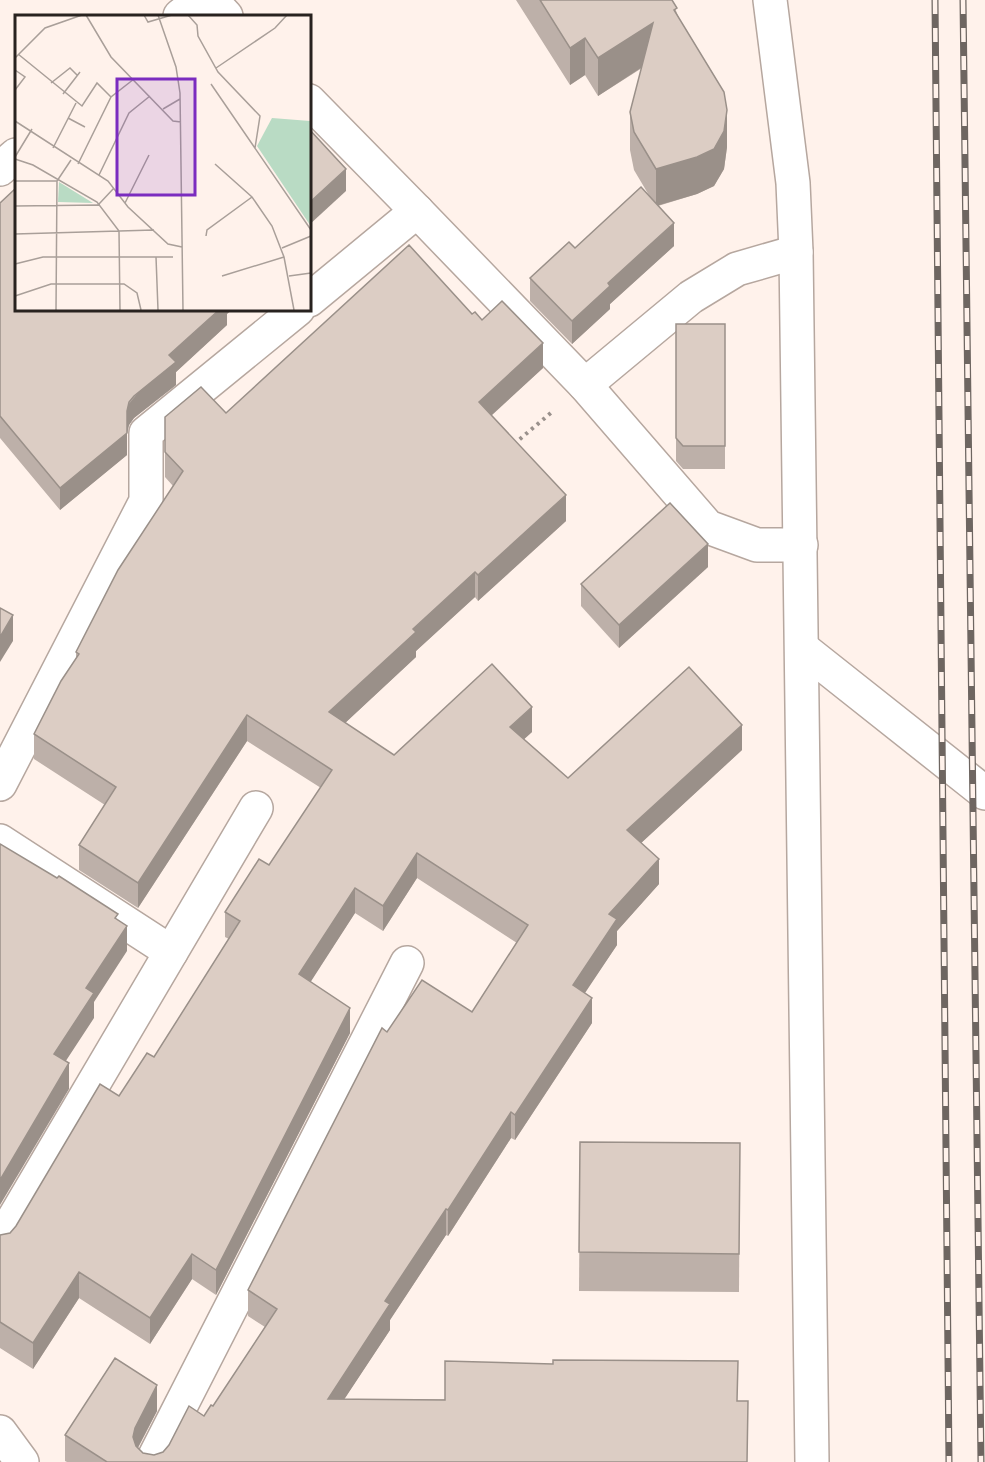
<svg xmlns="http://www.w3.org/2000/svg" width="985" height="1462" viewBox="0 0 985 1462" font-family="Inter,sans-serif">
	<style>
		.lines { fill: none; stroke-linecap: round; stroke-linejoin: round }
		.minor-casing { stroke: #b6a79f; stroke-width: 36 }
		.path { stroke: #9a918c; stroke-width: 4; stroke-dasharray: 3 4.5; stroke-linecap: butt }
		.minor { stroke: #fff; stroke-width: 33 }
		.rail-casing { stroke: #6e6661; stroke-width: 7 }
		.rail { stroke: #fff2eb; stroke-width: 4.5; stroke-dasharray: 14; stroke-linecap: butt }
		.wall { fill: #bdb0a9 }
		.shaded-wall { fill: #9a9089 }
		.building { fill: #dccdc4; stroke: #9a9089; stroke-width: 1.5 }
		.inset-road { fill: none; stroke: #a99f99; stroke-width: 1.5 }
		.view { fill: #7b2cbf; fill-opacity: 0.15; stroke: #7b2cbf; stroke-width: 3 }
		.inset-edge { fill: none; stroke: #28221f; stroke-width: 3 }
	</style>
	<rect width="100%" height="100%" fill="#fff2eb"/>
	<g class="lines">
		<g class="minor-casing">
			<g id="minor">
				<path d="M211,0L226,16"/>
				<path d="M770,0L793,183L796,252L812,1462"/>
				<path d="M180,16L200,0"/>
				<path d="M309,101L417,211L585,385L708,527L757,545H801"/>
				<path d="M0,169L16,155"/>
				<path d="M309,300L417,211"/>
				<path d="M585,385L691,297L737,269L796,252"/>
				<path d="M802,648L985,793"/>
				<path d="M0,784L146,501V433L298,309"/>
				<path d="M0,841L171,952"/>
				<path d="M0,1242L256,808"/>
				<path d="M0,1432L22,1462"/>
				<path d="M152,1462L407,963"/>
			</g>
		</g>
		<path class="path" d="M514,444L552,412"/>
		<use href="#minor" class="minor"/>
		<g class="rail-casing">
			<g id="rail">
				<path d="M935,0L949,1462"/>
				<path d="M963,0L981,1462"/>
			</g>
		</g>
		<use href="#rail" class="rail"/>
	</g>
	<g class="wall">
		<path d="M516,0H672L727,147L724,169L714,186L697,194L658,206L674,246L610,304V309L572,344L530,301V278L650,197L634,170L630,150V112L642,68L598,96L585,75L570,85Z"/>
		<path d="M0,203L16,309L227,314V325L176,372V385L134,418L129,425L127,433V455L60,510L0,438Z"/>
		<path d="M472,314L482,320L543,368L491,415L566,521L478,601L475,597L416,651V657L345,723L394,755L532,732L524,739L568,778L742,750L641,843L659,884L617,931V945L584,993L592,1023L515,1140L511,1138L448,1236L446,1235L390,1320V1330L344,1399L737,1401L747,1462H67L65,1461V1435L157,1411L138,1448L143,1453L154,1455L163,1452L204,1416L213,1406L265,1327L248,1316V1290L387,1032L472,1012L517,943L417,878L383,931L355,913L310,982L350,1033L216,1295L192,1279L150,1344L79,1298L33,1369L0,1348V1235L10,1233L16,1226L119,1096L154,1057L229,939L225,937V912L269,865L321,788L247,741L138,908L79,870V845L105,805L34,759V734L76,658V652L173,486L165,477V417L226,413Z"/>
		<path d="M676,324H725V469H683L676,461Z"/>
		<path d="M708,567L619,648L581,606V584Z"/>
		<path d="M580,1142L740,1143L739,1292L579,1291Z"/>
	</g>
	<g class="shaded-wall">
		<path d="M653,23V60L598,96V58Z"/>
		<path d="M585,38V75L570,85V48Z"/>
		<path d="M727,110V147L724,169L714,186L697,194L656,206V169Z"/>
		<path d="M346,169V191L309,225V203Z"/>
		<path d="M674,223V246L610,304V309L572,344V321L608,283Z"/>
		<path d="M220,309H233L227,314V325L176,372V385L134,418L129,425L127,433V455L60,510V488L169,355Z"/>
		<path d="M543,343V368L479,427V402Z"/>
		<path d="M566,495V521L478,601V575Z"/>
		<path d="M708,544V567L619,648V625Z"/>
		<path d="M475,572V597L416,651V657L329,738V712L413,629Z"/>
		<path d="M13,615V641L0,662V637Z"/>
		<path d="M532,707V732L510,752V727Z"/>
		<path d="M247,715V741L138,908V883Z"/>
		<path d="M742,725V750L627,856V830Z"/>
		<path d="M417,853V878L383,931V906Z"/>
		<path d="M659,859V884L617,931V945L573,1011V985L609,914Z"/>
		<path d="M355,888V913L299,1000V974Z"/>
		<path d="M127,926V951L94,1002V1018L54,1079V1054L86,988Z"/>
		<path d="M592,998V1023L515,1140V1115Z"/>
		<path d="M350,1008V1033L216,1295V1270Z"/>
		<path d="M69,1063V1089L0,1205V1180Z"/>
		<path d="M511,1112V1138L448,1236V1210Z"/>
		<path d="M446,1209V1235L390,1320V1330L328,1424V1399L385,1301Z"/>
		<path d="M192,1254V1279L150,1344V1318Z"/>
		<path d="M79,1272V1298L33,1369V1343Z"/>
		<path d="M157,1385V1411L135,1453L133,1437L135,1428Z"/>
	</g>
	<g class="building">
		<path d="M540,0H672L677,8L674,10L724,92L727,110L724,131L714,149L697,157L656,169L634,132L630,112L653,23L598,58L585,38L570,48Z"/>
		<path d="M309,129L346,169L309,203Z"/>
		<path d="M641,187L674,223L608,283L610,286L572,321L530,278L569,242L575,248Z"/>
		<path d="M16,188V309H220L169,355L176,362L134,396L129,402L127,411V433L60,488L0,416V203Z"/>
		<path d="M409,245L472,314L475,312L482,320L502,301L543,343L479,402L566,495L478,575L475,572L413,629L416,632L329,712L394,755L492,664L532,707L510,727L568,778L689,667L742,725L627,830L659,859L609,914L617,919L573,985L592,998L515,1115L511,1112L448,1210L446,1209L385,1301L390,1304L328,1399L445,1400V1361L553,1364V1360L738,1361L737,1401H748L747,1462H107L65,1435L115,1358L157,1385L135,1428L133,1437L136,1446L143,1453L154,1455L163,1452L169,1445L189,1406L204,1416L211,1405L213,1406L277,1309L248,1290L382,1028L387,1032L422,980L472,1012L528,925L417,853L383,906L355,888L299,974L350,1008L216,1270L192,1254L150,1318L79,1272L33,1343L0,1322V1235L10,1233L16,1226L100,1084L119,1096L147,1053L154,1057L240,921L225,912L259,859L269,865L332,770L247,715L138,883L79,845L116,787L34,734L61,681L79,654L76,652L118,570L183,471L165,452V417L201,387L226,413Z"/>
		<path d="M676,324H725V446H683L676,438Z"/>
		<path d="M670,503L708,544L619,625L581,584Z"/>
		<path d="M0,608L13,615L0,637Z"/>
		<path d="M0,844L57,878L59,876L118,914L115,918L127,926L86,988L94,993L54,1054L69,1063L0,1180Z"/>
		<path d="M580,1142L740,1143L739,1254L579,1252Z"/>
	</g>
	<g transform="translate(15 15)">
		<rect width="296" height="296" fill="#fff2eb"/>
		<path d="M257,103L295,106V210L242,131Z" fill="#b9dbc4"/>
		<path d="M44,167L78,188L43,187Z" fill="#b9dbc4"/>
		<path class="inset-road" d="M71,0L96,42L158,106L166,107M129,0L133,7L157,0M143,0L161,52L165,78L168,295M173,0L182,10L183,21L203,57L245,101L240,133M3,39L67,91L82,68L96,82M0,43L30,13L67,0M201,53L260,13L272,0M0,55L10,62L0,75M36,68L55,53L62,60M196,69L296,215M48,79L65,57M148,94L165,84M53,103L70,112M0,106L93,166L113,192L153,229L167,232M38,133L61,88M0,142L17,114M0,144L18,150L82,187L104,216L105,295M63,149L96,82L119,64M200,149L237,182L257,211L269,242L279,295M84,160L114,98L135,81M0,166H42M110,188L134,140M84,189L99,173M0,191L85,190M0,219L139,215M191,221L192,215L237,182M267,233L296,221M141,242L143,295M0,249L28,242H158M207,261L269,242M274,261L296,258M0,281L36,269H109L122,278L126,295M41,295L42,166L56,145"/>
		<path class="view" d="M102,64H180V180H102Z"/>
		<rect width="296" height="296" class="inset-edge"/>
	</g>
</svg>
